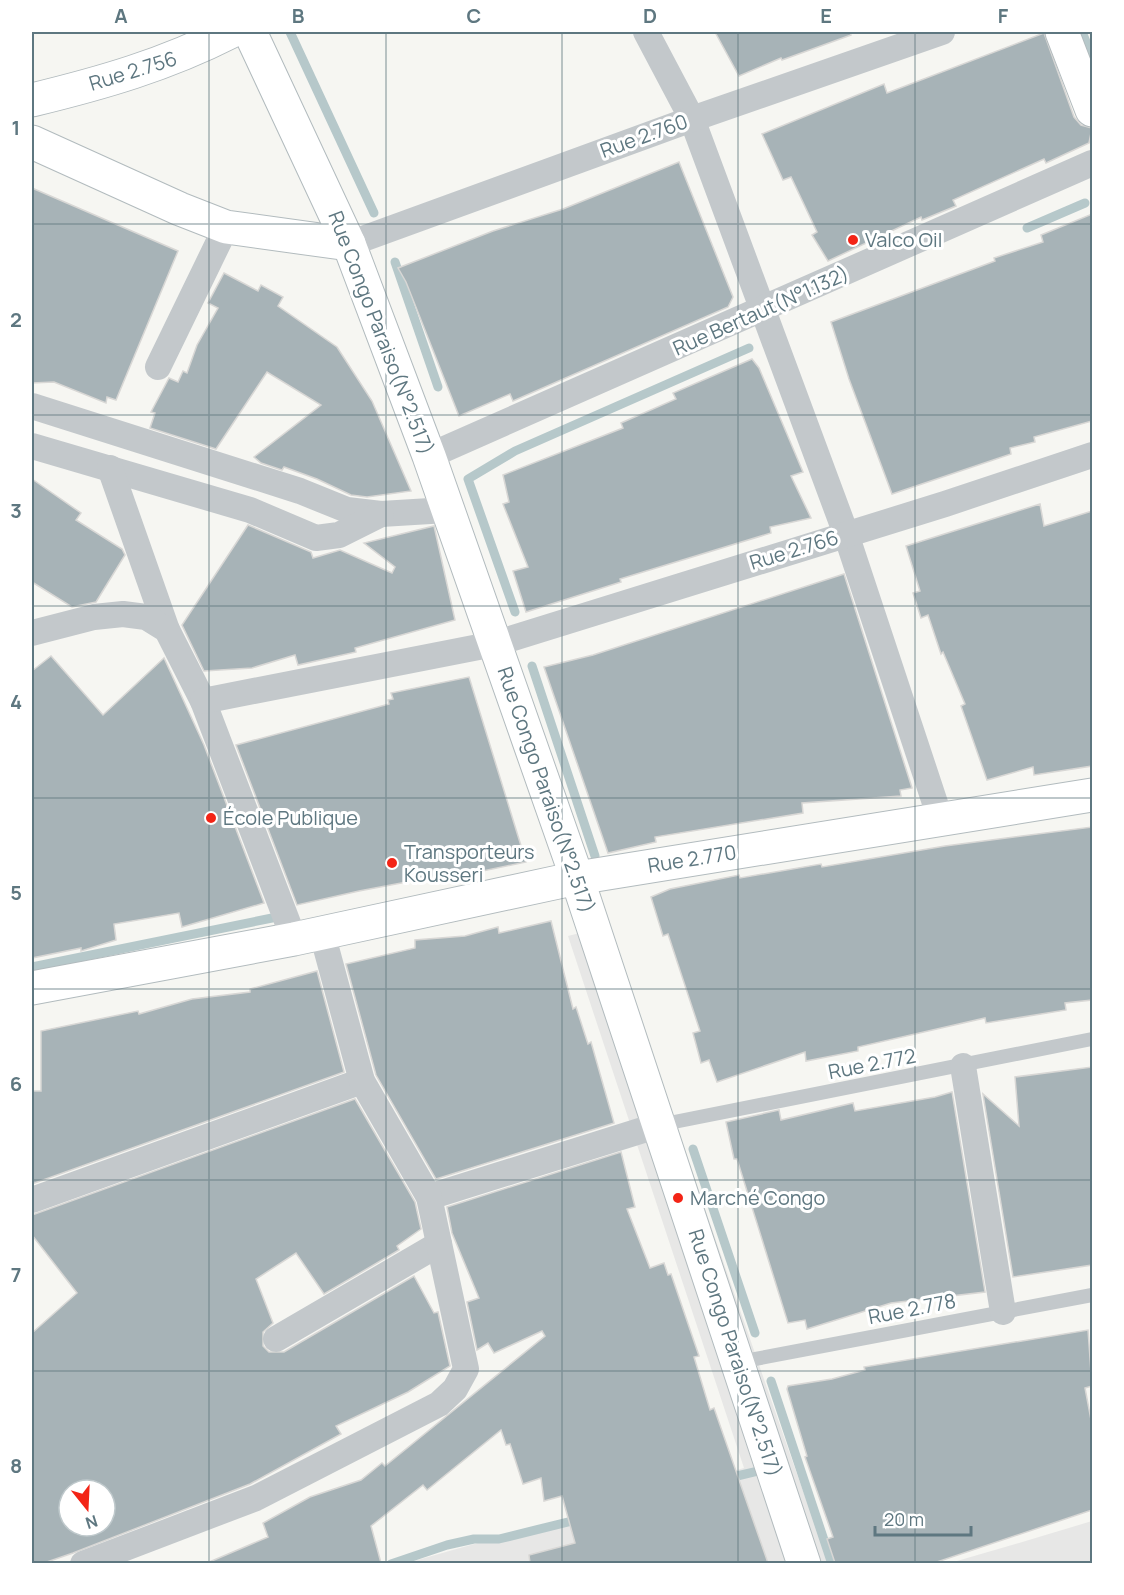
<svg xmlns="http://www.w3.org/2000/svg" width="1124" height="1595" viewBox="0 0 1124 1595" font-family="Manrope,sans-serif">
	<style>
		.built { fill: #e7e7e6 }
		.lines { fill: none; stroke-linecap: round; stroke-linejoin: round }
		.stream { stroke: #b6c8ca; stroke-width: 9 }
		.building { fill: #a7b3b7; stroke: #d8d7d5; stroke-width: 1.5; fill-rule: evenodd }
		.secondary-casing { stroke: #b2bbbe; stroke-width: 35 }
		.lane { stroke: #c3c8cb; stroke-width: 14 }
		.street { stroke: #c3c8cb; stroke-width: 26 }
		.secondary { stroke: #fff; stroke-width: 33 }
		.grid { fill: none; stroke: #5e7780; stroke-width: 1.5; stroke-opacity: 0.55 }
		.poi-dot { fill: #f32416; stroke: #fff; stroke-width: 2 }
		.labels { text-anchor: middle; stroke-width: 6; stroke-linejoin: round; paint-order: stroke }
		.street-label { font-size: 20px; fill: #5e7780; stroke: #fff }
		.poi-label { font-size: 20px; fill: #5e7780; stroke: #fff; text-anchor: start }
		.neatline { fill: none; stroke: #5e7780; stroke-width: 2 }
		.grid-label { font-size: 20px; text-anchor: middle; font-weight: bold; fill: #5e7780 }
	</style>
	<rect width="100%" height="100%" fill="#f6f6f2"/>
	<g class="built">
		<path d="M607,926L792,1460L829,1563L403,1564L744,1468L568,936Z"/>
		<path d="M1092,1521V1563H950L1019,1543Z"/>
	</g>
	<g class="lines">
		<g class="stream">
			<path d="M290,32L374,213"/>
			<path d="M1082,32L1092,56"/>
			<path d="M1027,228L1085,203"/>
			<path d="M395,262L438,387"/>
			<path d="M515,612L468,479L515,451L749,348"/>
			<path d="M532,666L595,856"/>
			<path d="M32,967L282,916"/>
			<path d="M693,1149L755,1333"/>
			<path d="M771,1381L832,1564"/>
			<path d="M737,1476L767,1469"/>
			<path d="M391,1564L447,1545L474,1539H499L580,1519"/>
		</g>
	</g>
	<g class="building">
		<path d="M715,32H850L851,35L782,60L781,58L739,76Z"/>
		<path d="M1044,33L1074,117L1081,125L1092,128L1089,143L1046,163L1044,159L953,200L956,206L922,220L921,217L828,261L812,235L817,232L791,177L783,180L762,134L884,84L887,93Z"/>
		<path d="M679,162L733,297L728,307L513,401L510,394L459,416L406,282L398,268L493,231L563,209Z"/>
		<path d="M32,188L178,251L116,400L107,397L106,403L54,382L32,383Z"/>
		<path d="M1092,214V421L1034,437L1035,442L1010,448L1011,454L892,494L849,379L831,322L995,261L994,258L1043,242L1041,235Z"/>
		<path d="M224,273L258,291L261,285L283,297L278,306L337,347L372,401L411,491L367,497L351,495L317,479L284,467L282,470L261,463L254,457L321,405L267,372L216,449L150,428L155,413L151,412L169,378L178,382L183,371L187,373L197,345L218,308L208,303Z"/>
		<path d="M752,359L759,368L803,472L791,476L811,518L770,527L771,533L620,579L621,582L526,612L513,571L528,567L503,504L509,502L503,475L623,428L621,423L676,399L673,393Z"/>
		<path d="M32,479L81,513L76,520L122,549L125,555L96,602L72,607L32,582Z"/>
		<path d="M1040,504L1044,526L1092,511V766L1034,775L1033,767L987,780L961,706L965,704L943,652L941,654L928,615L921,618L913,593L920,591L906,546Z"/>
		<path d="M248,525L311,552L313,558L340,550L392,573L395,567L364,543L434,526L455,620L355,648L356,652L298,665L295,655L252,668L204,671L182,625Z"/>
		<path d="M844,574L912,788L900,790L901,796L802,803L803,813L655,837L656,842L608,853L544,667L593,655Z"/>
		<path d="M51,656L103,715L164,658L204,745L264,903L182,927L179,913L114,924L116,940L81,951V948L32,958V671Z"/>
		<path d="M469,677L526,862L459,876L454,873L359,891L297,905L236,745L389,704L388,700L393,699L391,693Z"/>
		<path d="M1092,827V1000L1065,1003L1066,1010L986,1023L985,1018L858,1047V1051L806,1061L805,1052L717,1082L709,1060L701,1063L693,1033L700,1031L668,934L663,936L651,897L670,889L739,875L740,878L821,864L822,867L945,846Z"/>
		<path d="M551,921L573,1009L576,1007L588,1044L591,1042L614,1123L436,1179L376,1075L346,964L415,948V940L465,936L498,927L499,933Z"/>
		<path d="M317,971L344,1072L32,1184V1091H41V1031L138,1011L139,1014L192,999L250,992V989Z"/>
		<path d="M1092,1067V1265L1013,1277L983,1094L1019,1126L1015,1077Z"/>
		<path d="M952,1092L985,1292L891,1303L807,1329L805,1320L788,1323L737,1159H734L726,1122L779,1110L781,1120L853,1103L855,1111L935,1097Z"/>
		<path d="M355,1099L415,1202L421,1229L397,1246L399,1250L324,1294L296,1253L256,1279L273,1323L263,1332V1346L269,1352H284L414,1276L434,1313L438,1312L450,1366L408,1392L336,1426L341,1434L250,1484L73,1553L44,1563H32V1333L77,1293L32,1235V1215ZM69,1490H105V1526H69Z"/>
		<path d="M621,1152L635,1207L627,1209L650,1268L664,1263L668,1275L671,1274L699,1356L694,1357L710,1410L714,1408L768,1563H530L529,1555L575,1543L562,1496L544,1501L541,1478L523,1484L510,1444L506,1445L501,1430L427,1490L423,1485L371,1526L381,1563H207L268,1537L263,1523L310,1497L361,1480L382,1463L385,1466L545,1336L542,1331L494,1353L488,1343L477,1350L467,1302L479,1298L452,1233L447,1207Z"/>
		<path d="M1088,1330L1092,1386L1085,1388L1092,1425V1510L934,1563H835L827,1539L833,1537L805,1457L807,1456L787,1389L788,1386L832,1379L865,1370L864,1367Z"/>
	</g>
	<g class="lines">
		<g class="secondary-casing">
			<g id="secondary">
				<path d="M250,32L349,244L429,456L577,878L804,1564"/>
				<path d="M1062,32L1092,110"/>
				<path d="M32,100C102,83 165,65 230,32"/>
				<path d="M32,142L180,209L226,227L349,244"/>
				<path d="M32,988L294,939L577,878L1092,795"/>
			</g>
		</g>
		<g class="lane">
			<path d="M659,1125L1092,1039"/>
			<path d="M739,1362L1092,1295"/>
		</g>
		<g class="street">
			<path d="M646,32L692,119L846,534L940,818"/>
			<path d="M349,244L692,119L942,32"/>
			<path d="M158,367L226,227"/>
			<path d="M32,406L300,491L347,510L381,514L447,510"/>
			<path d="M32,446L250,510L316,538L339,535L381,514"/>
			<path d="M429,456L1092,163"/>
			<path d="M110,468L167,630"/>
			<path d="M32,633L94,617L123,614L146,617L167,630L203,701L294,939"/>
			<path d="M203,701L494,644L945,504L1092,455"/>
			<path d="M963,1066L1003,1312"/>
			<path d="M429,1197L659,1125"/>
			<path d="M32,1200L362,1081"/>
			<path d="M276,1339L439,1244"/>
			<path d="M83,1564L256,1498L439,1404L455,1389L466,1369L429,1197L362,1081L322,933"/>
		</g>
		<use href="#secondary" class="secondary"/>
	</g>
	<path class="grid" d="M209,32V1564M386,32V1564M562,32V1564M738,32V1564M915,32V1564M32,224H1092M32,415H1092M32,606H1092M32,798H1092M32,989H1092M32,1180H1092M32,1371H1092"/>
	<g class="poi-dot">
		<circle cx="853" cy="240" r="6"/>
		<circle cx="211" cy="818" r="6"/>
		<circle cx="392" cy="863" r="6"/>
		<circle cx="678" cy="1198" r="6"/>
	</g>
	<g class="labels">
		<g class="street-label">
			<text transform="translate(133 71) rotate(-17)" y="7">Rue 2.756</text>
			<text transform="translate(644 136) rotate(-20)" y="7">Rue 2.760</text>
			<text transform="translate(761 311) rotate(-24)" y="7">Rue Bertaut(N°1.132)</text>
			<text transform="translate(381 333) rotate(69)" y="7">Rue Congo Paraiso(N°2.517)</text>
			<text transform="translate(794 550) rotate(-17)" y="7">Rue 2.766</text>
			<text transform="translate(546 790) rotate(71)" y="7">Rue Congo Paraiso(N°2.517)</text>
			<text transform="translate(692 859) rotate(-9)" y="7">Rue 2.770</text>
			<text transform="translate(872 1064) rotate(-11)" y="7">Rue 2.772</text>
			<text transform="translate(912 1309) rotate(-11)" y="7">Rue 2.778</text>
			<text transform="translate(735 1353) rotate(72)" y="7">Rue Congo Paraiso(N°2.517)</text>
		</g>
		<g class="poi-label">
			<text x="865" y="247">Valco Oil</text>
			<text x="223" y="825">École Publique</text>
			<text x="404" y="859">Transporteurs<tspan x="404" dy="23">Kousseri</tspan></text>
			<text x="690" y="1205">Marché Congo</text>
		</g>
	</g>
	<rect width="1124" height="1595" fill="none" stroke="#ffffff" stroke-width="66"/>
	<g transform="translate(87 1508) rotate(162)"><circle r="28" fill="#ffffff" stroke="#bfc9cc" stroke-width="1.5"/>
	<path d="M0-4.5L10 22L0 15L-10 22Z" fill="#f32416"/>
	<text y="-9" font-size="16" font-weight="bold" text-anchor="middle" fill="#5e7780">N</text>
	</g>
	<path d="M875 1526v9h96v-9" fill="none" stroke="#5e7780" stroke-width="3"/>
	<text x="884" y="1526" font-size="18" fill="#5e7780" stroke="#ffffff" stroke-width="4.5" paint-order="stroke">20 m</text>
	<rect x="33" y="33" width="1058" height="1529" class="neatline"/>
	<g class="grid-label">
		<text x="121" y="23">A</text>
		<text x="298" y="23">B</text>
		<text x="474" y="23">C</text>
		<text x="650" y="23">D</text>
		<text x="826" y="23">E</text>
		<text x="1003" y="23">F</text>
		<text x="16" y="135">1</text>
		<text x="16" y="327">2</text>
		<text x="16" y="518">3</text>
		<text x="16" y="709">4</text>
		<text x="16" y="900">5</text>
		<text x="16" y="1091">6</text>
		<text x="16" y="1282">7</text>
		<text x="16" y="1473">8</text>
	</g>
</svg>
